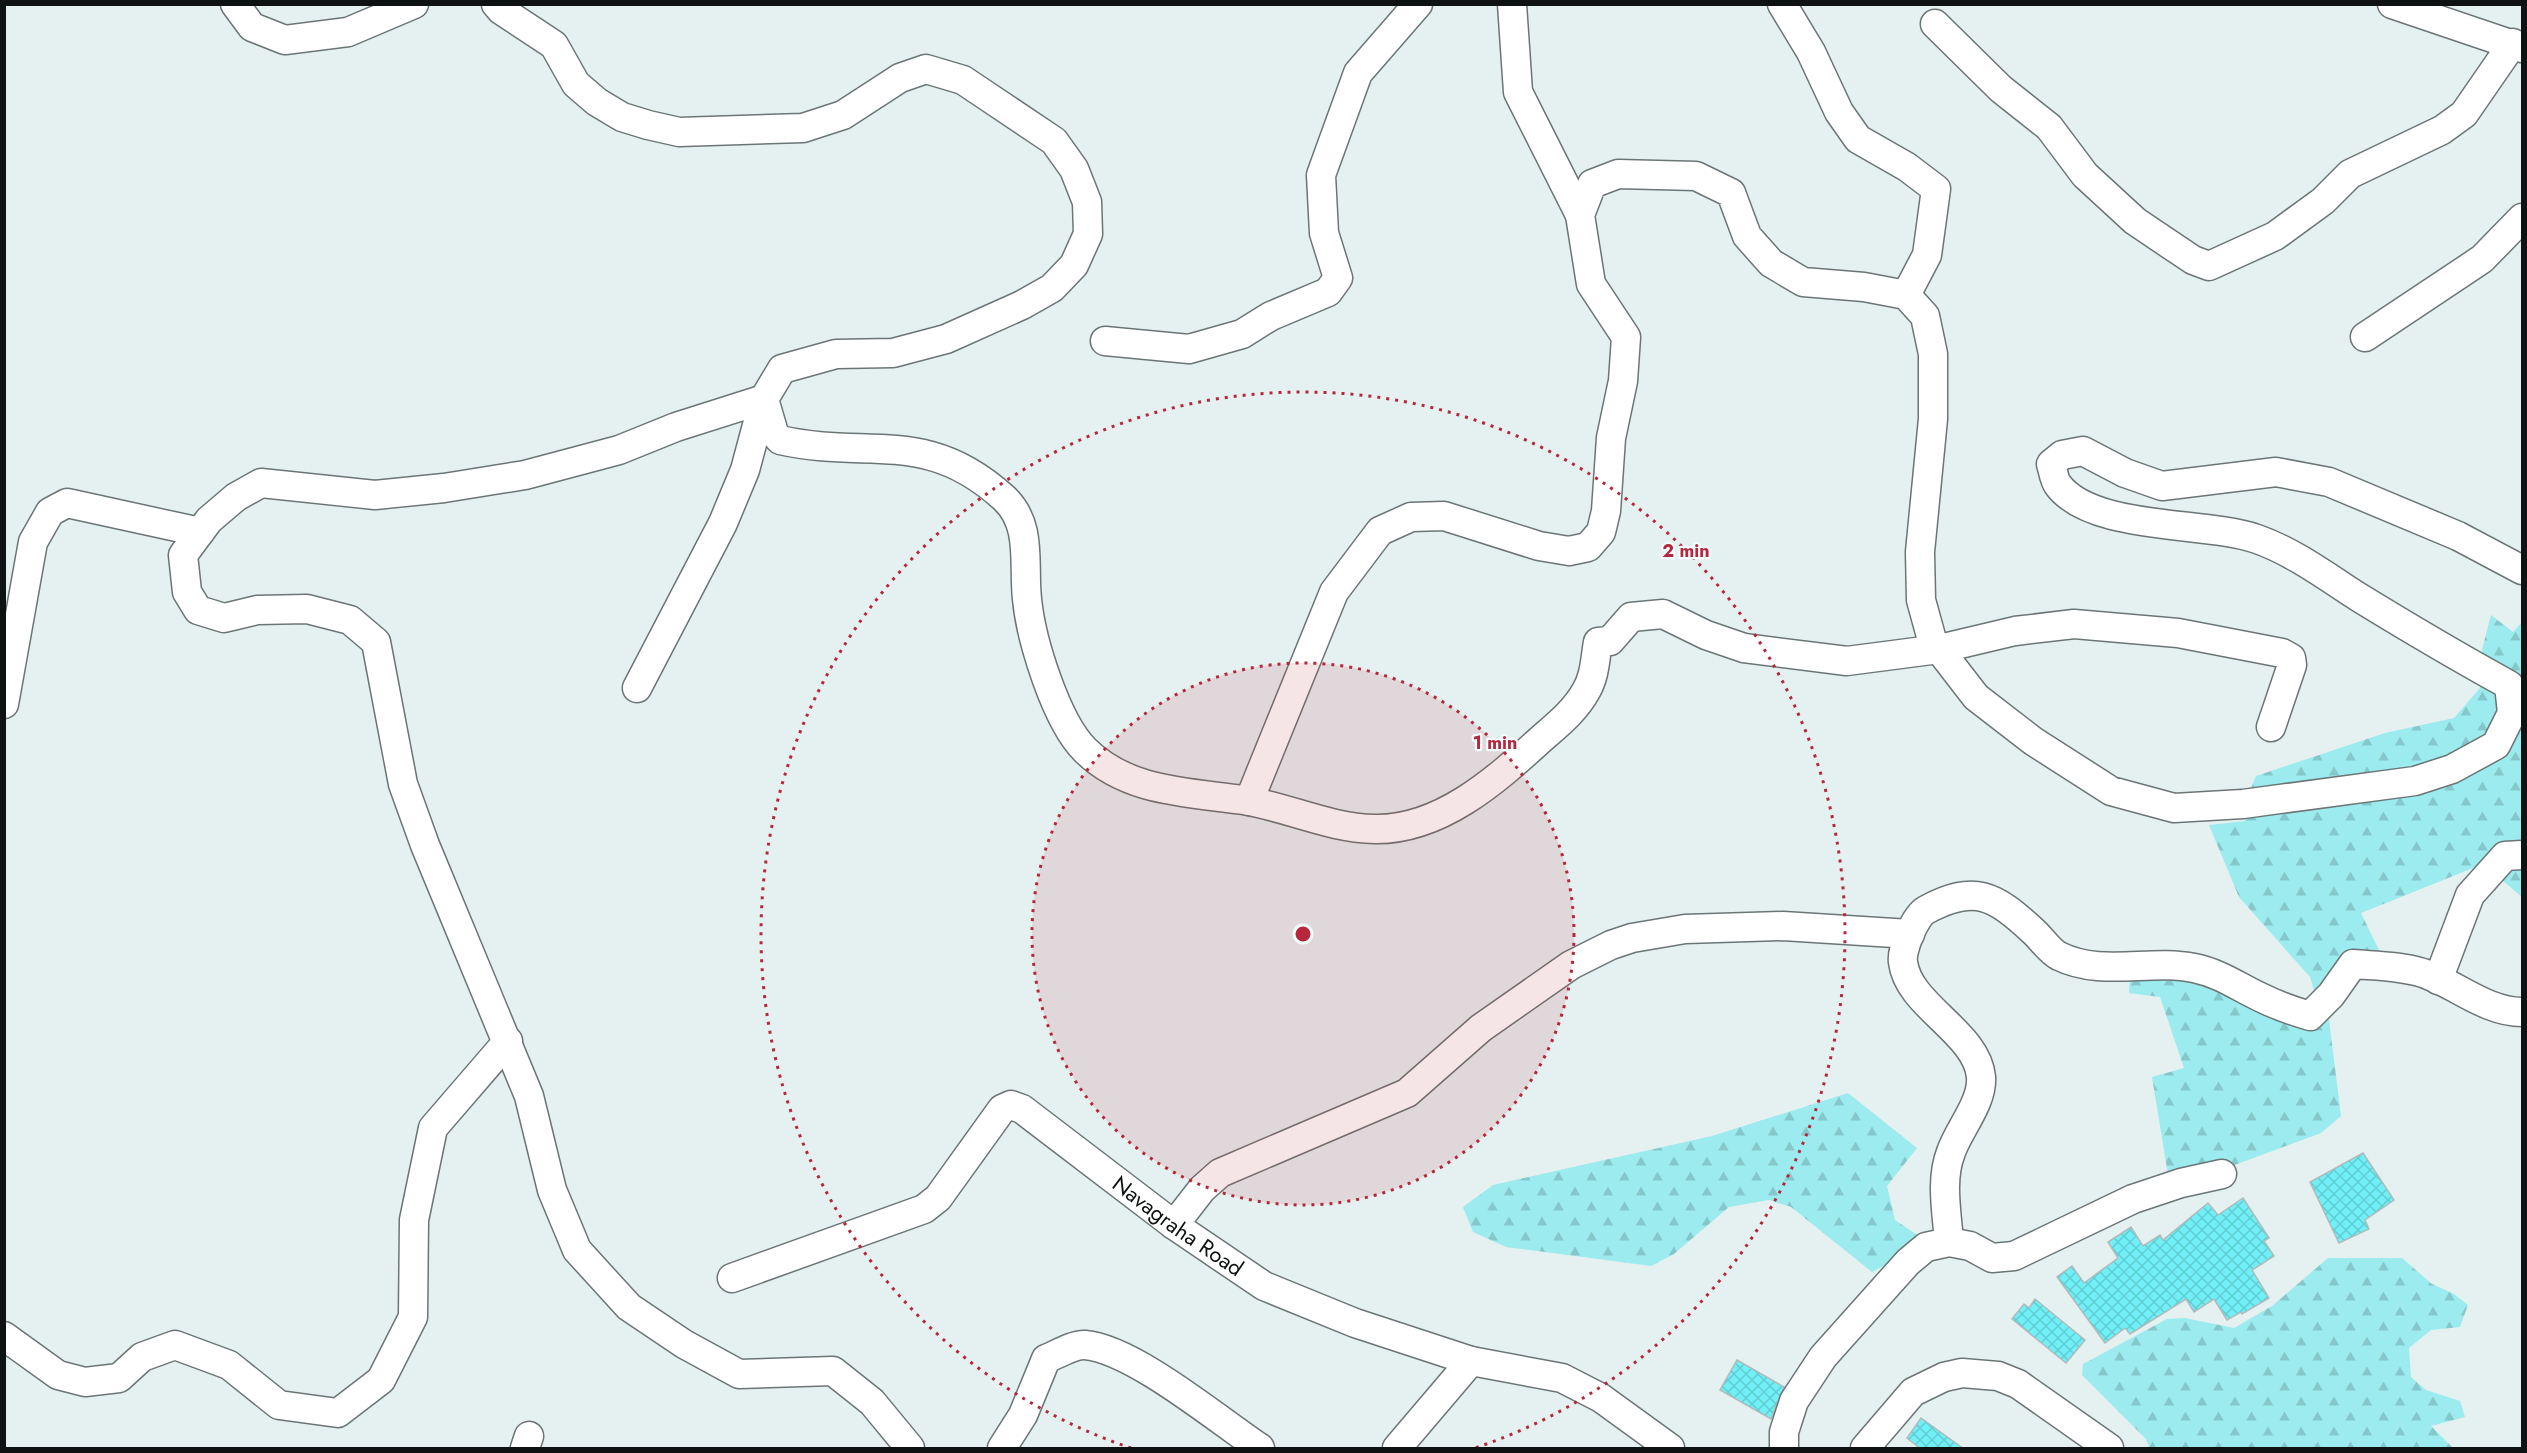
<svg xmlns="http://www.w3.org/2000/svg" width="2527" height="1453" viewBox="0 0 2527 1453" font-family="Jost,sans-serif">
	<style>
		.forest { fill: url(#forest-firs) }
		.building { fill: url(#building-cross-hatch); stroke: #b1bbbb; stroke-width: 1.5 }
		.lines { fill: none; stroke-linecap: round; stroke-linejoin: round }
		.minor-casing { stroke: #6c7575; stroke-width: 31 }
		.minor { stroke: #fff; stroke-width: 28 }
		.ring { fill: none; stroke: #b8263b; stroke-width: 3; stroke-dasharray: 3 6 }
		.labels { text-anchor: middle; stroke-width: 4.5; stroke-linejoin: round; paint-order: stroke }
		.street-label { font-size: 22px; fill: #0f1212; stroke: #f3fdfd }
		.centre { fill: #b8263b; stroke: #f3fdfd; stroke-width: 3 }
		.ring-label { font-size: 18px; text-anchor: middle; font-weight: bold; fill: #b8263b; stroke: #f3fdfd; stroke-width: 4.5; stroke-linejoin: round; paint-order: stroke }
	</style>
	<defs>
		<pattern id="forest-firs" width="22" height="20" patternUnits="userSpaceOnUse" patternTransform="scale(1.5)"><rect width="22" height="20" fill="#9cebee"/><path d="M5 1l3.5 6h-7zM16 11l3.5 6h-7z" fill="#85c8cb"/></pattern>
		<pattern id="building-cross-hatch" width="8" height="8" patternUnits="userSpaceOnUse" patternTransform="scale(1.5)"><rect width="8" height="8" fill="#70f0f6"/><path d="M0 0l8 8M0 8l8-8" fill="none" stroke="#60cdd2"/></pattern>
	</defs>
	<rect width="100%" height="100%" fill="#e5f0f0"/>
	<g class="forest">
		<path d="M2491,615L2513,632L2522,622V897L2483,864L2361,913L2392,977L2345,982L2329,1020L2341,1116L2321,1133L2210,1174L2169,1181L2152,1077L2184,1068L2160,997L2129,993L2130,976L2196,972L2319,1006L2310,977L2239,897L2209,825L2245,821L2248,795L2256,776L2385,733L2454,718L2480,688L2482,650Z"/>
		<path d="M1848,1093L1917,1148L1887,1186L1895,1220L1928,1242L1872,1272L1791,1207L1769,1200L1729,1207L1674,1254L1651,1266L1506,1247L1473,1232L1463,1207L1493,1185L1712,1136Z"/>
		<path d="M2328,1258H2402L2432,1284L2454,1294L2468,1305L2460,1327L2431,1330L2409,1348L2411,1377L2426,1390L2460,1401L2465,1417L2431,1426L2453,1448H2150L2145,1438L2082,1375L2083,1364L2167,1319L2185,1318L2234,1328L2272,1306Z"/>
	</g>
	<g class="building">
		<path d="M2363,1153L2394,1200L2365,1220L2369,1229L2339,1243L2310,1182Z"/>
		<path d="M2243,1198L2269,1238L2264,1241L2274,1256L2252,1270L2269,1298L2242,1314L2241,1312L2227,1320L2214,1299L2194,1312L2186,1299L2130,1334L2125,1328L2105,1343L2057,1277L2072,1266L2084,1283L2118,1258L2108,1242L2131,1227L2143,1246L2160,1235L2163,1240L2208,1203L2218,1215Z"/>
		<path d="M2035,1299L2085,1340L2066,1363L2012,1319L2024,1304L2029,1308Z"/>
		<path d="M1737,1360L1784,1387L1771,1419L1720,1390Z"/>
		<path d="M1921,1418L1964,1449H1921L1907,1438Z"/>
	</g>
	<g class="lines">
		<g class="minor-casing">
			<g id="minor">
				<path d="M235,4L252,27L285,40L348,32L414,4"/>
				<path d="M496,4L501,10L554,45L576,84L597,102L622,117L648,125L679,132L803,128L843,115L900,78L926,69L963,80L1054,141L1074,169L1087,202L1088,234L1074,265L1052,288L1022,305L946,339L893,353L836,354L782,369L764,399L774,433L780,440C868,460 926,427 1004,498C1033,525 1023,564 1027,599C1031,640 1056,721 1085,750C1127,792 1187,792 1243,800C1288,807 1328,828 1375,829C1440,830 1495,781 1540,740C1557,725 1575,711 1586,691C1595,676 1595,659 1598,642L1610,641L1631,617L1663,614L1706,635L1744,648L1847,661L1939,649L2015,631L2074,624L2178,633L2282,653L2291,658L2292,665L2271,727"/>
				<path d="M1512,4L1518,92L1580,215"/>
				<path d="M1782,4L1811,52L1839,112L1858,139L1907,167L1936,189L1927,255L1906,295"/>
				<path d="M2392,4L2522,48"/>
				<path d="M1935,24L2001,89L2049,127L2085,175L2135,221L2193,260L2209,266L2275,236L2323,201L2350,174L2442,130L2464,114L2513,43"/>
				<path d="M2365,337L2482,259L2522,218"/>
				<path d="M1105,341L1189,349L1242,334L1271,316L1328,292L1338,278L1324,233L1321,175L1358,73L1418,4"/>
				<path d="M764,399L676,427L619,450L525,475L444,488L375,495L261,483L236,497L209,520L183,555L187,592L198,610L224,618L257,610L307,609L350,620L376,642L403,784L425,845L529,1096L552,1190L577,1250L629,1307L684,1344L739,1374L833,1371L872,1402L910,1448"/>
				<path d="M637,688L723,523L745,470L764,399"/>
				<path d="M4,704L33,542L50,512L67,503L200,532"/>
				<path d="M1249,801L1334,592L1380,531L1411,517L1444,516L1539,546L1569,551L1588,547L1601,532L1606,511L1611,438L1623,381L1626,337L1591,284L1580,215L1592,184L1618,174L1696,176L1731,193L1747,236L1771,263L1803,282L1864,287L1906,295L1925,316L1933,354V419L1920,552L1921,600L1932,640L1976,697L2033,741L2111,791L2174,808L2243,804L2415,781L2452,769L2496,745L2512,713L2509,685C2458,657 2409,628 2360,598C2327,577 2294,552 2257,539C2207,521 2092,531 2058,485C2054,480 2053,470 2051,464L2062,455L2083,451L2125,473L2162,486L2276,472L2329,482L2458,536L2522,570"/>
				<path d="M2438,980L2470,895L2505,856L2522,855"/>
				<path d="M1174,1225L1202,1189L1220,1173L1407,1093L1481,1028L1571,965L1611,945L1632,938L1685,929L1783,926L1910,934"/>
				<path d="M1949,1242C1947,1213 1940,1180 1951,1152C1959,1129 1983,1102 1981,1077C1977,1032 1908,1006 1903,962C1901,950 1915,916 1926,910C1975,884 1994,895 2033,931C2041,938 2050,952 2059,956C2101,977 2150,959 2194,968C2219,973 2237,986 2260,997C2276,1005 2293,1011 2310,1016L2331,995L2353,964C2376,966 2400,966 2423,973C2456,984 2486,1012 2522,1012"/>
				<path id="s1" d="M732,1278L924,1209L938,1198L1002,1109L1011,1105L1022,1109L1174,1225L1264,1286L1355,1323L1471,1361L1562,1378L1601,1398L1670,1448"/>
				<path d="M4,1336L58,1375L85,1382L119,1378L142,1357L175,1345L229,1365L279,1405L338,1413L381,1380L413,1317L414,1220L433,1128L508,1041"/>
				<path d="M525,1448L529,1436"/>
				<path d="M1002,1448L1023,1415L1046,1359C1056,1355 1074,1344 1085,1345C1133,1349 1218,1420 1260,1448"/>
				<path d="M1397,1448L1471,1361"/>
				<path d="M1784,1448V1432L1794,1401L1823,1357L1908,1262L1926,1247L1949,1242L1970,1246L1992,1258L2014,1256L2133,1199L2181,1183L2222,1174"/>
				<path d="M1865,1448L1913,1392L1944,1377L1962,1373L1998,1376L2018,1384L2109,1448"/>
			</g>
		</g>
		<use href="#minor" class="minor"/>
	</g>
	<circle cx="1303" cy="934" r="271" fill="#b8263b" fill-opacity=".12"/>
	<g class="ring">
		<circle cx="1303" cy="934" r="271"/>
		<path d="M1131 1448A542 542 0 1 1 1475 1448"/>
	</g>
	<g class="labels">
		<g class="street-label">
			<text dy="8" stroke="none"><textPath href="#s1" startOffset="548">Navagraha Road</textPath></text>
		</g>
	</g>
	<circle cx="1303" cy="934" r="9" class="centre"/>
	<g class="ring-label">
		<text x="1686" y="557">2 min</text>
		<text x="1495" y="749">1 min</text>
	</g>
	<rect width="2527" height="1453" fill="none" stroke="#0f1212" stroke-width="12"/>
</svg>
